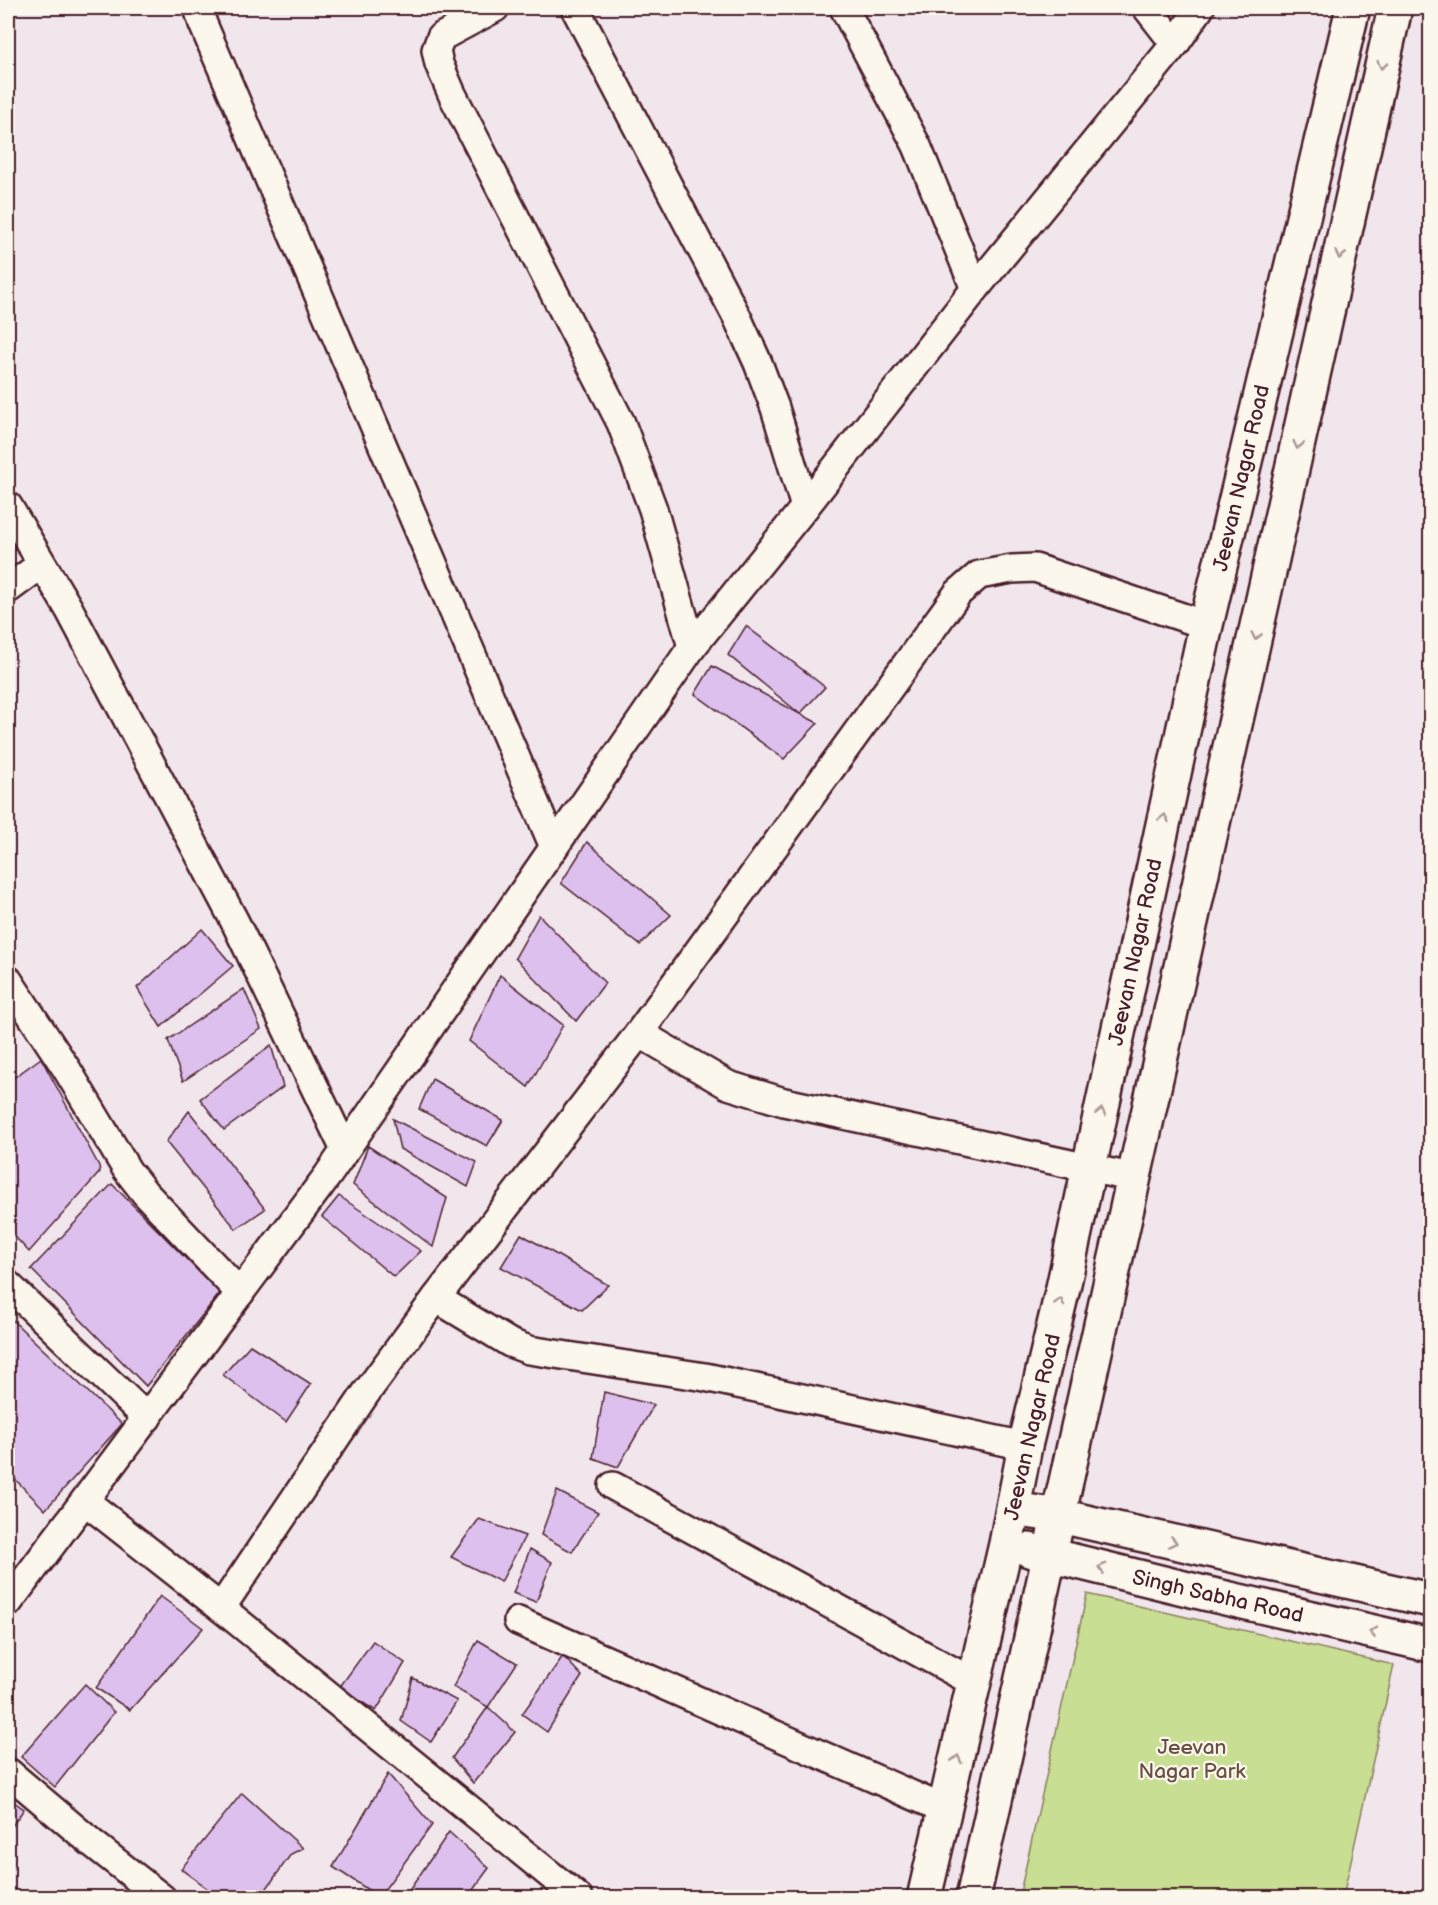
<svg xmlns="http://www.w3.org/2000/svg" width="1438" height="1905" viewBox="0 0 1438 1905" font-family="'Balsamiq Sans',sans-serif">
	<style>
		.green { fill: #c8de93; stroke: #897e5f; stroke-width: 1.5 }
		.building { fill: #ddc0ee; stroke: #4a1f2b; stroke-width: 1.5 }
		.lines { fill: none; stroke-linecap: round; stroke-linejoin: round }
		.minor-casing { stroke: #4a1f2b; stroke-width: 32 }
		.tertiary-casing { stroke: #4a1f2b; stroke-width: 38 }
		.minor { stroke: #fbf7ec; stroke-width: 27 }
		.tertiary { stroke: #fbf7ec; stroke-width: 33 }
		.oneway { stroke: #ab9695 }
		.labels { text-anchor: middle; stroke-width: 4.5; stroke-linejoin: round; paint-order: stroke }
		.street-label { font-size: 21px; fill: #4a1f2b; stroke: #fbf7ec }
		.park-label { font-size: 21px; fill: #6a4f45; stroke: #fbf7ec }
	</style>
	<rect width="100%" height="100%" fill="#f2e6ed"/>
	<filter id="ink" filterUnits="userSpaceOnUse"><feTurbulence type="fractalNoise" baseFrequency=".0167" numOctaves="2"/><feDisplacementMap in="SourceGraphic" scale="12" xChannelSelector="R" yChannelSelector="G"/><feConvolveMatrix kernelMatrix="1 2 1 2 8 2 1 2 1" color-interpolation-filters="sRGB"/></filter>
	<g filter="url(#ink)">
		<path class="green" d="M1087,1594L1394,1665L1343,1897H1019Z"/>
		<g class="building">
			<path d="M746,626L825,687L800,714L728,655Z"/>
			<path d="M712,666L800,714L818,723L784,759L695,694Z"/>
			<path d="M587,842L671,915L640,945L561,883Z"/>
			<path d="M539,915L605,983L576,1021L515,958Z"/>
			<path d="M202,929L233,966L161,1027L137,988Z"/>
			<path d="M500,975L563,1025L528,1087L469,1041Z"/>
			<path d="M244,989L261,1029L183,1081L168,1040Z"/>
			<path d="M271,1045L283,1087L224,1130L200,1099Z"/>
			<path d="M41,1058L99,1166L100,1172L29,1252L8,1229V1082Z"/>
			<path d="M432,1079L503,1120L487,1146L419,1109Z"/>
			<path d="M189,1111L265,1209L236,1229L166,1142Z"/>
			<path d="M393,1119L477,1162L468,1187L400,1149Z"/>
			<path d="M368,1146L447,1198L433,1247L353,1185Z"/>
			<path d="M112,1184L220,1293L146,1386L31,1269Z"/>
			<path d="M339,1196L421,1251L394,1277L322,1217Z"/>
			<path d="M521,1234L608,1285L582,1310L501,1267Z"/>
			<path d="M8,1316L122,1424L45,1510L8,1472Z"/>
			<path d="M250,1345L311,1384L286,1422L223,1375Z"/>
			<path d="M604,1392L654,1405L618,1467L593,1458Z"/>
			<path d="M557,1491L598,1512L572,1552L541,1535Z"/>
			<path d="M479,1519L525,1536L501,1582L451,1557Z"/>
			<path d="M530,1549L552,1562L536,1602L513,1593Z"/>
			<path d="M160,1596L203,1628L130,1710L96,1688Z"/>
			<path d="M478,1640L517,1663L488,1707L453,1687Z"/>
			<path d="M373,1641L405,1663L376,1711L339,1688Z"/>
			<path d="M563,1656L582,1676L547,1732L522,1714Z"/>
			<path d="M413,1678L457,1701L431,1742L401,1721Z"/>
			<path d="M85,1684L114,1712L55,1787L21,1757Z"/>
			<path d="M488,1707L515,1732L473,1783L452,1758Z"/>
			<path d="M388,1774L432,1825L379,1897L333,1867Z"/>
			<path d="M242,1793L303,1848L291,1854L260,1898H220L181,1869Z"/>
			<path d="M8,1798L24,1809L8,1832Z"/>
			<path d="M449,1832L489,1868L467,1898H404Z"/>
		</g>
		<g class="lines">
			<g class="minor-casing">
				<g id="minor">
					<path d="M198,8L203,24L554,847"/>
					<path d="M495,8L441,37L436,50L439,64L452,94L621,423L653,509L692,647"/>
					<path d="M575,8L737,317L758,363L775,408L805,507"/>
					<path d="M844,8L917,146L975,289"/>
					<path d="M1147,8L1175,44"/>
					<path d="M8,506L69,609L235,922L345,1150"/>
					<path d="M8,589L42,564"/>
					<path d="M8,980L66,1068L127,1170L145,1193L240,1293"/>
					<path d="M639,1033L728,1085L784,1102L1135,1178"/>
					<path d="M8,1285L147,1418"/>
					<path d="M436,1298L510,1343L529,1350L705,1377L1025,1446"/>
					<path d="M613,1486L975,1683"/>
					<path d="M85,1501L221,1608L579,1898"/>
					<path d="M8,1603L328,1175L692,647L805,507L975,289L1175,44L1200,8"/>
					<path d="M221,1608L366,1393L436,1298L639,1033L958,593L979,575L1012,569L1035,568L1206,625"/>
					<path d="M518,1621L946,1810"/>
					<path d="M8,1772L92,1843L162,1898"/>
				</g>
			</g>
			<g class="tertiary-casing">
				<g id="tertiary">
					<path d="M1013,1509L1060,1516L1430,1600"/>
					<path d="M1029,1550L1204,1593L1430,1645"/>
					<path d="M924,1898L1006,1544L1025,1446L1063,1288L1206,625L1353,8"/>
					<path d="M973,1898L1395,8"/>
				</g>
			</g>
			<use href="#minor" class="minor"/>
			<use href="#tertiary" class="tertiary"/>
		</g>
		<defs><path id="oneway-chevron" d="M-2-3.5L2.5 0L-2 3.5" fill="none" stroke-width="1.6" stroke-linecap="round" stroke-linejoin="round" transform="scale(1.5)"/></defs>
		<g class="oneway">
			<use href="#oneway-chevron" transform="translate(1382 65) rotate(103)"/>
			<use href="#oneway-chevron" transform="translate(1340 255) rotate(103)"/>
			<use href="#oneway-chevron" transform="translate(1298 445) rotate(103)"/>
			<use href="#oneway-chevron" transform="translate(1256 636) rotate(103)"/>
			<use href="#oneway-chevron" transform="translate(1164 818) rotate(-78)"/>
			<use href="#oneway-chevron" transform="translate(1101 1112) rotate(-78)"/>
			<use href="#oneway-chevron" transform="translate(1060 1302) rotate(-76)"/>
			<use href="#oneway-chevron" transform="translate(1173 1542) rotate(13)"/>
			<use href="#oneway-chevron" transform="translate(1102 1568) rotate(-166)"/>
			<use href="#oneway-chevron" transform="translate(1373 1632) rotate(-167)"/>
			<use href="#oneway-chevron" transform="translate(957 1759) rotate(-77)"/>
		</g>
	</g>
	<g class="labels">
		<g class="street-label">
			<text transform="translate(1241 478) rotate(-77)" y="7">Jeevan Nagar Road</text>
			<text transform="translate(1135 952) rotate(-78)" y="7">Jeevan Nagar Road</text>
			<text transform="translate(1032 1427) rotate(-77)" y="7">Jeevan Nagar Road</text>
			<text transform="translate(1218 1596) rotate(13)" y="7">Singh Sabha Road</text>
		</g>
		<g class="park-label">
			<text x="1192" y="1754">Jeevan<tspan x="1192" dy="24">Nagar Park</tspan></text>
		</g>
	</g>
	<rect width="1438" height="1905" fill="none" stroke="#fbf7ec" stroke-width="30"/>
	<rect x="15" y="15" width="1408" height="1875" fill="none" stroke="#4a1f2b" stroke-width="2" filter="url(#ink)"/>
</svg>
